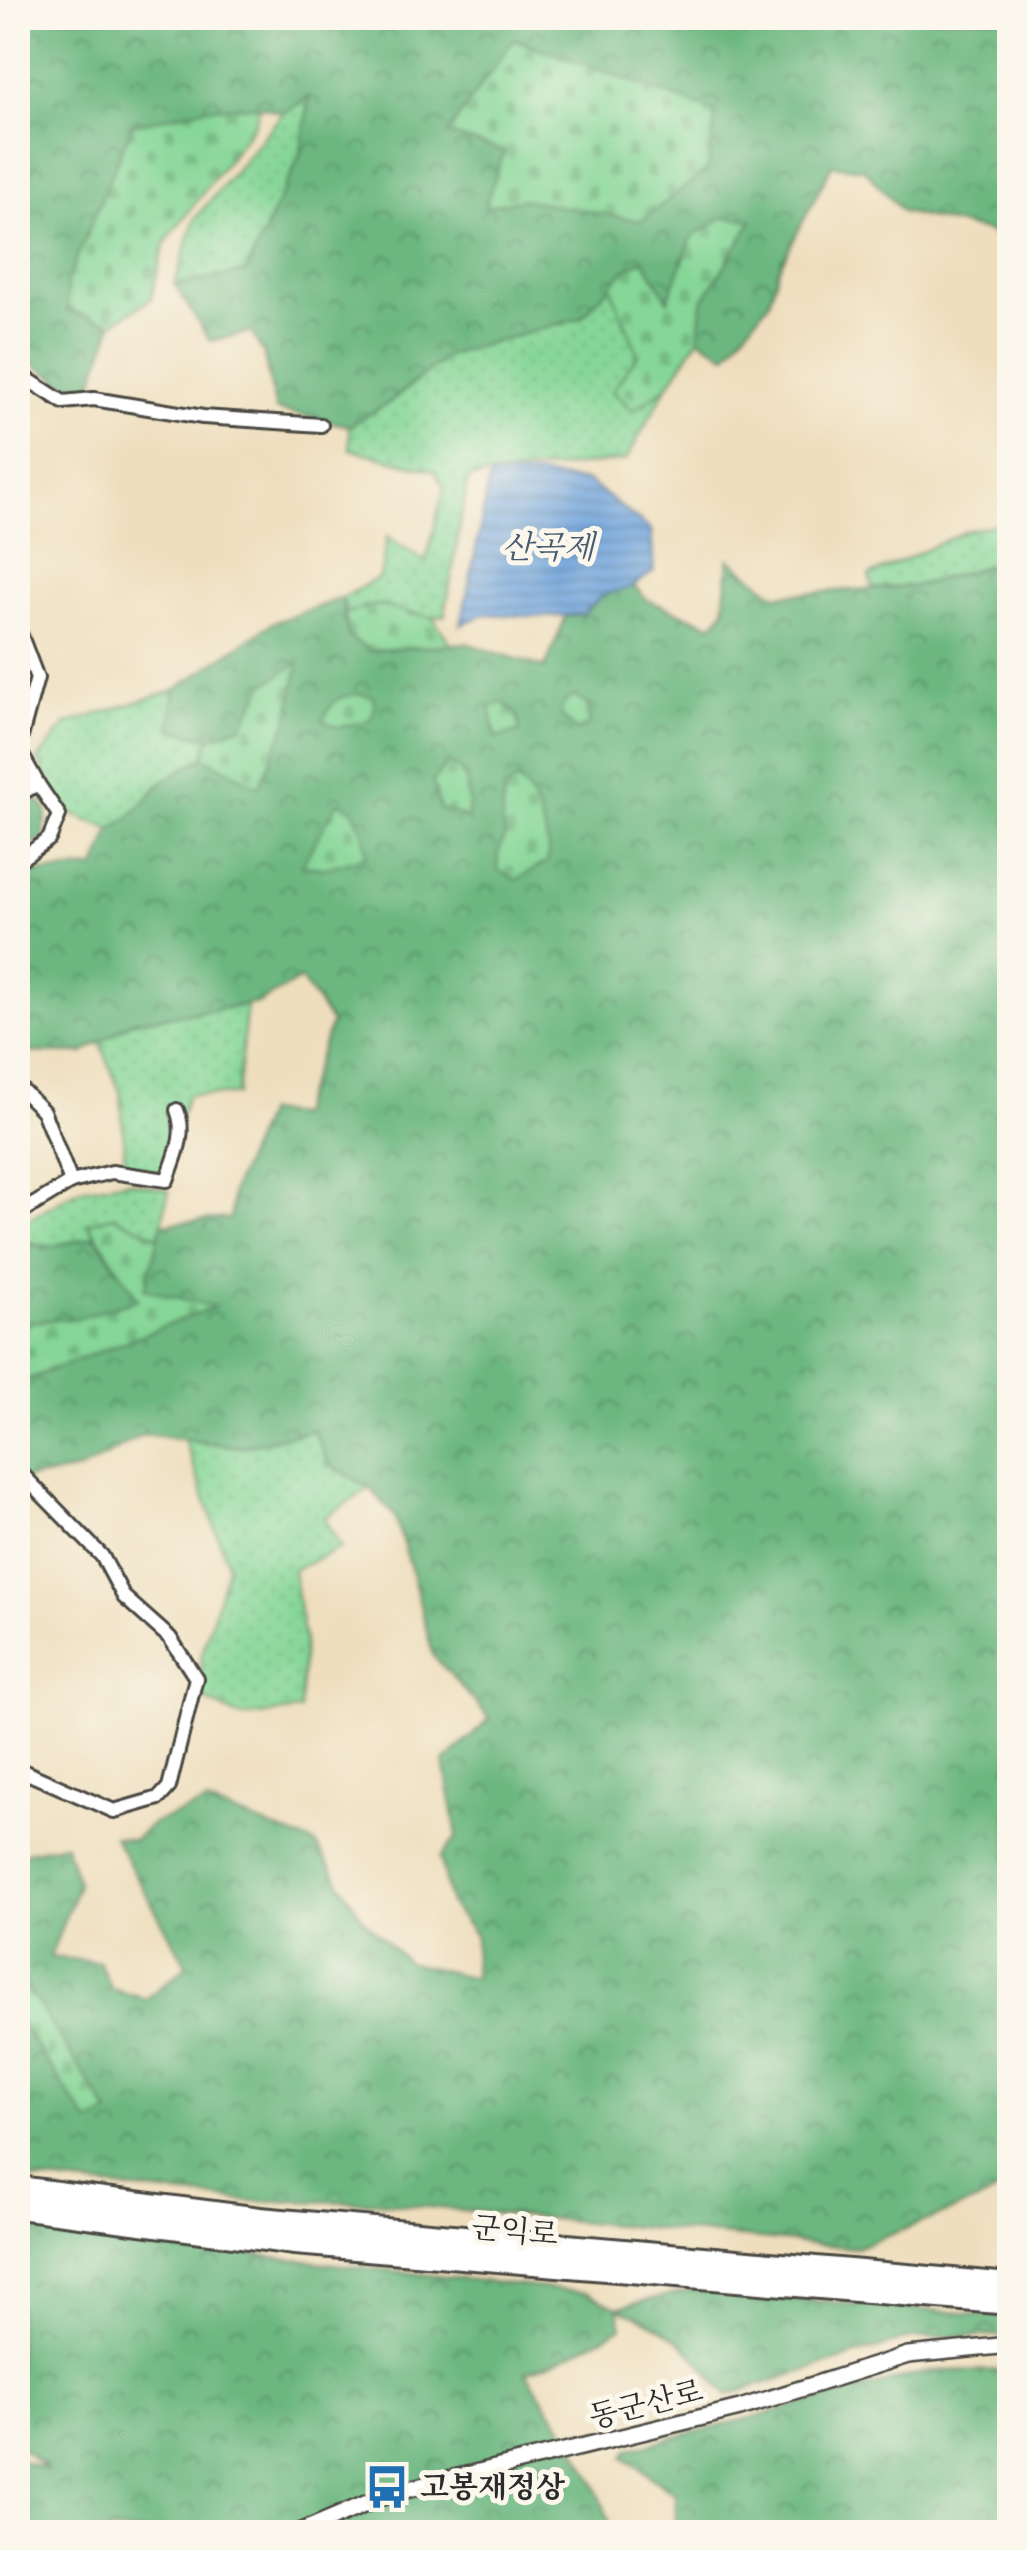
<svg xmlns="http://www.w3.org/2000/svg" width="1027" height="2550" viewBox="0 0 1027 2550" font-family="Alegreya,'Noto Serif KR',serif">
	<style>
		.green { fill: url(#green-dots); stroke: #588061; stroke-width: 2.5 }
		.forest { fill: url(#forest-crowns); stroke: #4c7156; stroke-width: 2.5 }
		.cemetery { fill: url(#cemetery-stones); stroke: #588061; stroke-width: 2.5 }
		.water { fill: url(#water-rules); stroke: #4c6783; stroke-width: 2.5 }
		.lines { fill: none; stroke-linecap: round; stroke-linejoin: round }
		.minor-casing { stroke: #484641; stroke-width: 18 }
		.tertiary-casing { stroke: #484641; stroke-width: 20 }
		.trunk-casing { stroke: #484641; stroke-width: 28 }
		.minor { stroke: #fff; stroke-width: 12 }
		.tertiary { stroke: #fff; stroke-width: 15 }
		.trunk { stroke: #fff; stroke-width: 22 }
		.labels { text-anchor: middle; stroke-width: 10; stroke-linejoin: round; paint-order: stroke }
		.street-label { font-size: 30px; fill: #2b2b2b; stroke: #fbf7ec }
		.poi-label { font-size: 30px; font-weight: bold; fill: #2b2b2b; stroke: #fbf7ec; text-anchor: start }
		.water-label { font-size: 32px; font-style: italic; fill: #465b71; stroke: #fbf7ec }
	</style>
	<defs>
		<pattern id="green-dots" width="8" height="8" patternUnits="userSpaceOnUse" patternTransform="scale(2.5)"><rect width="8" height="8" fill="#85d697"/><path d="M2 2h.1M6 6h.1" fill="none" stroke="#73b882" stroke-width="1.8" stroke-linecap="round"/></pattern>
		<pattern id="forest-crowns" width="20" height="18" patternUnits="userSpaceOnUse" patternTransform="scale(2.5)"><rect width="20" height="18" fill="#6cb780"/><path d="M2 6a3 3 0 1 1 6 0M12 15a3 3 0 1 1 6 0" fill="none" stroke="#599569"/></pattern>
		<pattern id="cemetery-stones" width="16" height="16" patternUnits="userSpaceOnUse" patternTransform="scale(2.5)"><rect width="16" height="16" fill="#85d697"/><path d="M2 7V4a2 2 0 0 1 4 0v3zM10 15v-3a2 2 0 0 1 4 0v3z" fill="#73b882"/></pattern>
		<pattern id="water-rules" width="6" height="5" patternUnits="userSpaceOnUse" patternTransform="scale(2.5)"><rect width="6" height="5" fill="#6ea3db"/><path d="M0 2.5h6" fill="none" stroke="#5b85b2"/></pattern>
	</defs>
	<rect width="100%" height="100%" fill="#fbf7ec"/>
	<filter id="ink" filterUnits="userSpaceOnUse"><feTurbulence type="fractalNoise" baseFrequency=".01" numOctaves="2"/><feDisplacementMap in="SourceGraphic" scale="20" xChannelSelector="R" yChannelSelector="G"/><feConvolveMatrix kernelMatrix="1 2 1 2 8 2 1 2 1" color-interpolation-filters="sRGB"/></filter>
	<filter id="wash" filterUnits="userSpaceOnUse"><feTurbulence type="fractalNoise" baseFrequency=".0048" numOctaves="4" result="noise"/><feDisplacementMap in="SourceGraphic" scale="40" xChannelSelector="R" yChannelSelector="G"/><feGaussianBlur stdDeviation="2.25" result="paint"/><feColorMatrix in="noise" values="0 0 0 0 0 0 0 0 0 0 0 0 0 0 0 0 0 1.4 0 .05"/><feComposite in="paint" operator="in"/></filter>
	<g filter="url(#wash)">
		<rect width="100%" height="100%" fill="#eedebd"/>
		<g class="green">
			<path d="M311,96L301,153L246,272L175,285L194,220L283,113Z"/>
			<path d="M610,286L638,354L633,410L667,387L626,460L468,478L445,615L433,618L377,605L345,613L342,598L380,577L387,537L426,561L444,488L435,471L350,449L349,426L390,402L449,354L581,318Z"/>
			<path d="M1009,521V560L915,586L873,589L869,576L966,531Z"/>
			<path d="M175,690L171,729L210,738L204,757L163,781L131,816L111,829L65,812L38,760L66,724Z"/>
			<path d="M247,1005L237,1095H187L164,1173L125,1165L121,1094L100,1042L133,1021Z"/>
			<path d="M128,1181L169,1190L159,1237L113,1216L88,1223L95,1237L48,1247L18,1239V1225L80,1189Z"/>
			<path d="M314,1430L328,1464L370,1488L324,1518L341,1548L293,1570L304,1640L300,1710L241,1717L201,1698V1657L228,1565L184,1439L240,1447Z"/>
		</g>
		<g class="forest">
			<path d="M18,18H1009V249L990,232L903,212L864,169L832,165L778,270L769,302L726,355L699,338L702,302L752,221L692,237L667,301L644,260L626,269L581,318L450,354L390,402L349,426L276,410L263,352L251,332L210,341L175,285L246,272L301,153L309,97L283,113L260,106L68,311L113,323L91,388L62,382L18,354Z"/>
			<path d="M729,559L776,595L915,586L1009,560V2182L991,2196L856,2248L377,2202L246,2201L18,2178V2020L89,2123L108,2112L18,1974V1854L65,1844L78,1884L50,1957L99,1962L111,1989L146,1999L187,1966L114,1837L133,1840L153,1823L207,1803L316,1844L363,1919L407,1962L474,1978L475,1935L450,1904L440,1858L457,1836L444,1762L490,1719L433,1655L410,1565L394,1515L370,1488L328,1464L314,1430L240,1447L144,1434L80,1470L18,1480V1383L213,1307L144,1289L162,1224L231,1218L232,1191L266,1112L298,1115L331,1023L301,979L259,1003L133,1021L83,1053L18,1052V901L29,873L96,868L111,829L131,816L163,781L204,757L259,786L264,685L242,726L210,738L171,729L175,690L272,623L342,598L348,636L370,651L466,643L545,668L566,616L583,614L603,595L634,586L647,600L712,625L724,610Z"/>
			<path d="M33,795L47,810L43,839L18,852V803Z"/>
			<path d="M95,1237L139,1299L79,1318L31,1322L18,1335V1239L48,1247Z"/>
			<path d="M76,2229L281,2258L587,2293L618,2307L692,2290L1009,2317V2335L911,2338L727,2395C689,2348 676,2330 618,2308L622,2327L559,2360L526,2372C559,2423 597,2473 612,2532H18V2459L48,2470L18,2445V2231Z"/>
			<path d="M1009,2370V2532H671L676,2527L675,2494L624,2457L629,2449L931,2371Z"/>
		</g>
		<g class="cemetery">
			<path d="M514,39L716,112L708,169L641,221L522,199L485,207L504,151L447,134Z"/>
			<path d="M260,106L254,125L165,243L151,299L113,323L68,311L67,282L132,125L205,108Z"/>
			<path d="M724,217L753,220L702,302L699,338L667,387L633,410L612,391L638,354L610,286L626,269L644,260L668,300L692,237Z"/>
			<path d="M377,605L433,618L451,644L370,651L348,636L345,613Z"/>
			<path d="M299,662L288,720L259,787L204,757L210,738L242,726L264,685Z"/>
			<path d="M361,694L373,696L375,707L370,721L337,727L323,720C333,699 339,695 361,694Z"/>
			<path d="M574,696L589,706V725L576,731L561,716L563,704Z"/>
			<path d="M504,703L517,715L520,731L496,738L490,707Z"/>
			<path d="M447,762C472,772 469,795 468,818L440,809L433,782Z"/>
			<path d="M518,780C536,797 550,837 548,861L516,880L498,870V853L505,835L502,817L504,790Z"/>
			<path d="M338,802L353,810L364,835L366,857L325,868L302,865Z"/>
			<path d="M113,1216L159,1237L145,1289L214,1307L18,1383V1335L31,1322L79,1318L138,1299L88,1223Z"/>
			<path d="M18,1974L109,2113L89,2123L18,2020Z"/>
		</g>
		<path class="water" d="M538,475L588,482L651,530L654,571L630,588L603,595L583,614L546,617L484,614L461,625L490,476Z"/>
	</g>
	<g filter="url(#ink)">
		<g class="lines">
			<g class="minor-casing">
				<g id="minor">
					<path d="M18,373L63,402L94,399L203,417L321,425"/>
					<path d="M18,628L37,678L18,748L38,784L18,795"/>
					<path d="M18,861L49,839L59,815L38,784"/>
					<path d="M18,1086L43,1111L71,1182"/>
					<path d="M18,1214L71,1182L112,1172L167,1180C175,1157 187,1134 177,1110"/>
					<path d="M18,1470L102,1556L124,1597L170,1638L196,1678L169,1787L159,1798L114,1811L18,1769"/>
				</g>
			</g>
			<g class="tertiary-casing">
				<path id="tertiary" d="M300,2532L389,2494L740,2408L908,2355L1010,2345"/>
			</g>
			<g class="trunk-casing">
				<g id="trunk">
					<path d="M18,2188L260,2219L1010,2285"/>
					<path d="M18,2207L295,2243L1010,2303"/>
				</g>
			</g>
			<use href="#minor" class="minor"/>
			<use href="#tertiary" class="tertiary"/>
			<use href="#trunk" class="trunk"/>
		</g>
	</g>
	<defs>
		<g id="bus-bare" transform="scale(3.45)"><path d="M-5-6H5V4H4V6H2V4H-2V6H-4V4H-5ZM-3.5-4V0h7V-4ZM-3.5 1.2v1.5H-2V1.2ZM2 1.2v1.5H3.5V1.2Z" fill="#1f6fb2" stroke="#fbf7ec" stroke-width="2.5" paint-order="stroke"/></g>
	</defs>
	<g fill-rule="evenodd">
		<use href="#bus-bare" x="387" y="2487"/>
	</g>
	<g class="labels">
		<g class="street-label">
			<text transform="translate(515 2231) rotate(5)" y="10">군익로</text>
			<text transform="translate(646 2404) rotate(-14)" y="10">동군산로</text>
		</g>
		<g class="poi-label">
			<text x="420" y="2497">고봉재정상</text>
		</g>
		<g class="water-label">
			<text x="548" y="558">산곡제</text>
		</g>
	</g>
	<rect width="1027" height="2550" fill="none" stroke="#fbf7ec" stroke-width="60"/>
</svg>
